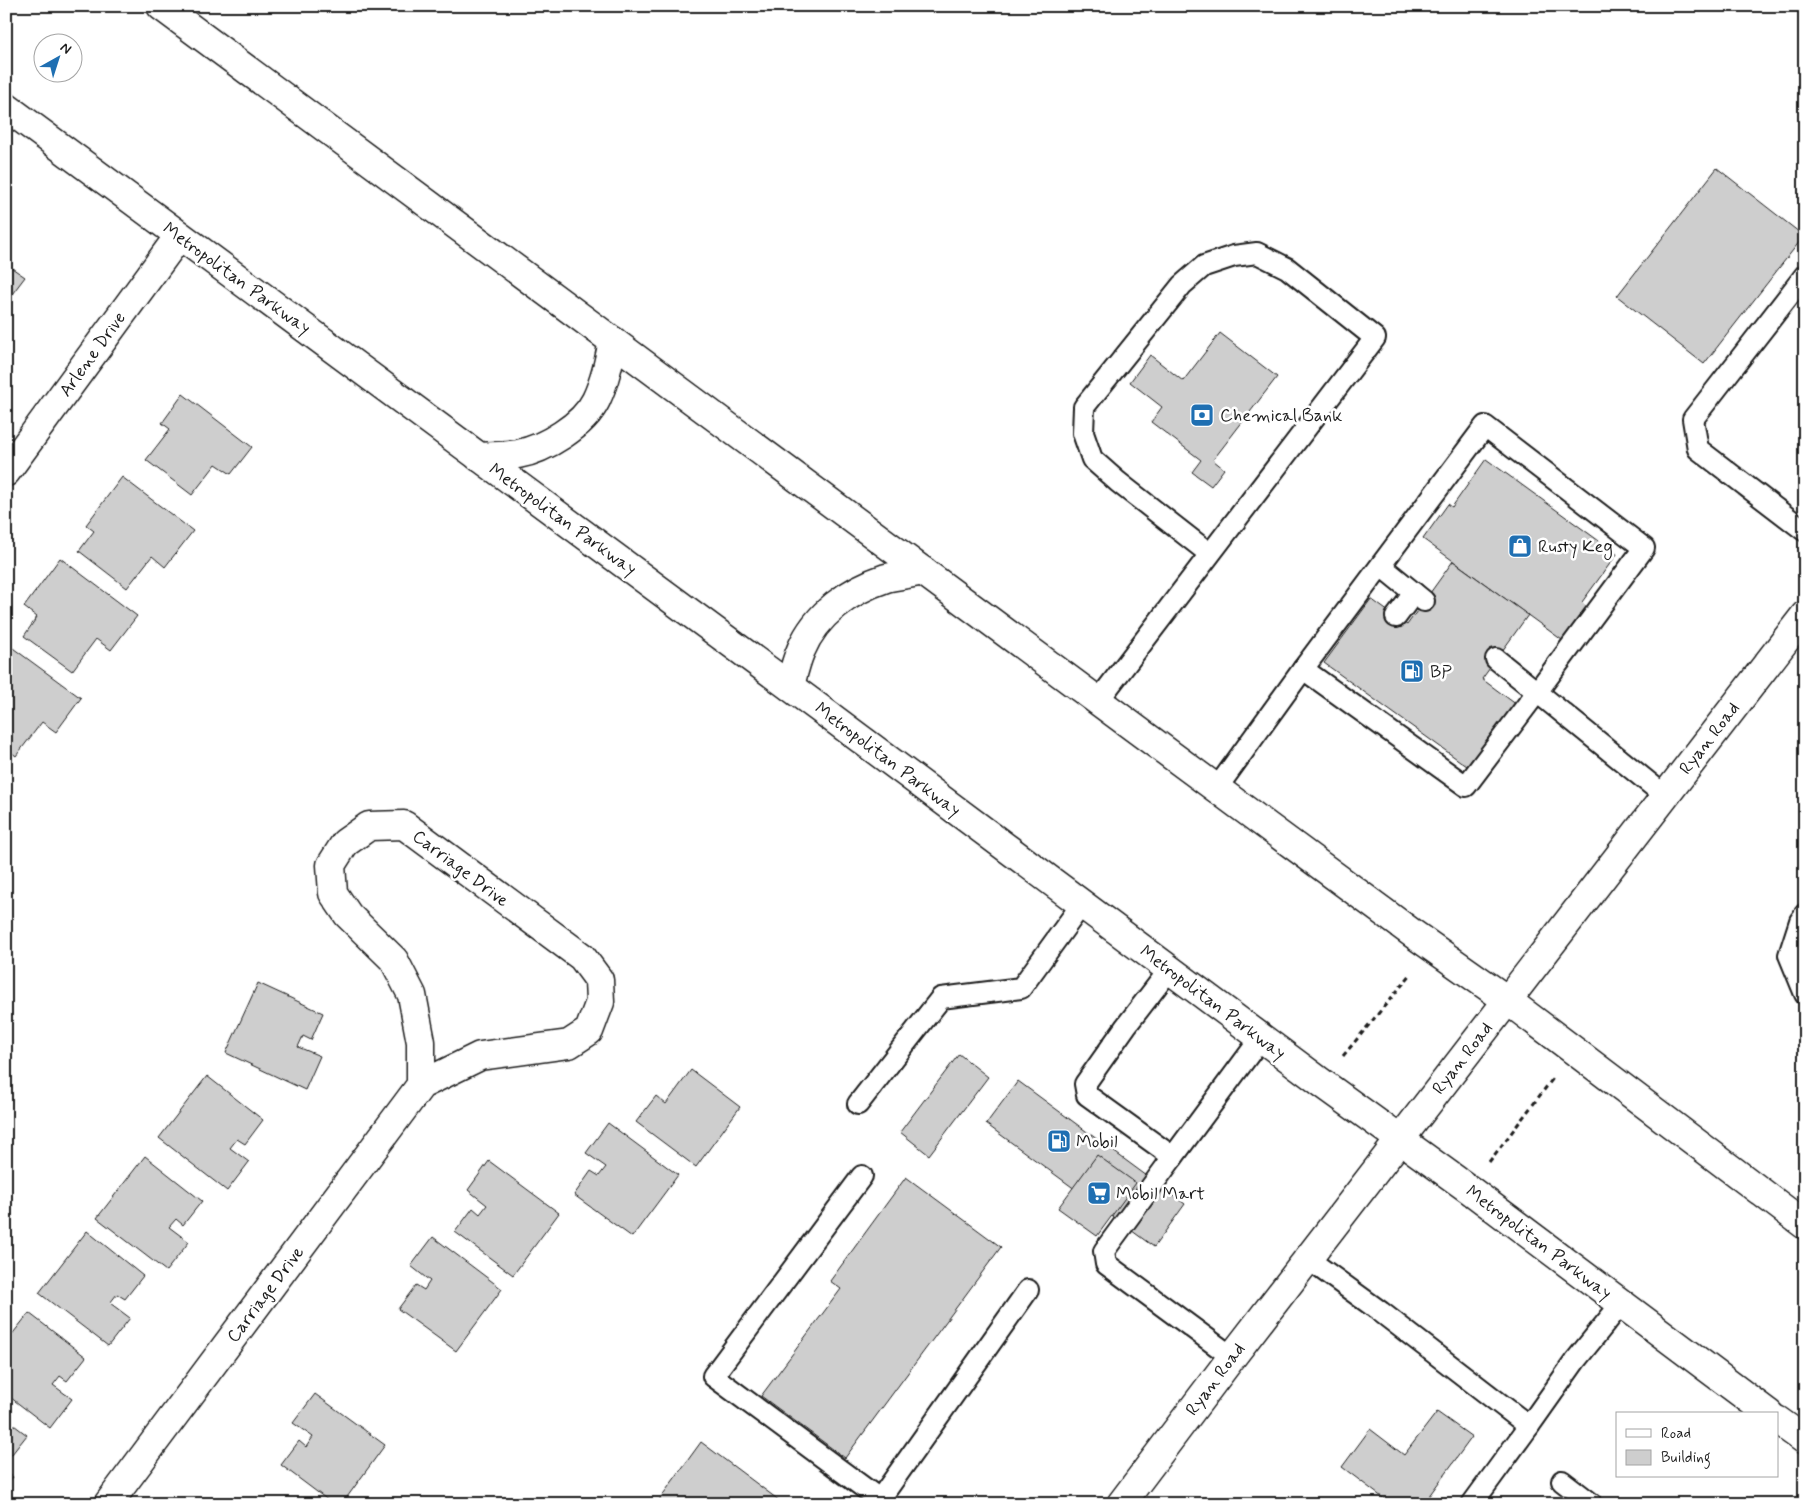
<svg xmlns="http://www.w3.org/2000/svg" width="1811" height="1510" viewBox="0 0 1811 1510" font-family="Mynerve,sans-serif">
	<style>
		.building { fill: #cecece; stroke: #1c1c1c }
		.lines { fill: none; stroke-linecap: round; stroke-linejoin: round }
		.service-casing { stroke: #1c1c1c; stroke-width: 24 }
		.minor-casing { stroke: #1c1c1c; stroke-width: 31 }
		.secondary-casing { stroke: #1c1c1c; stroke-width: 31 }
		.primary-casing { stroke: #1c1c1c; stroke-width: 31 }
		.path { stroke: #1c1c1c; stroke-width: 3; stroke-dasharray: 5 4; stroke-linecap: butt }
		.service { stroke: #fff; stroke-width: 20 }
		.minor { stroke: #fff; stroke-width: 28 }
		.secondary { stroke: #fff; stroke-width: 28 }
		.primary { stroke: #fff; stroke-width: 28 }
		.labels { text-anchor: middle; stroke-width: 5; stroke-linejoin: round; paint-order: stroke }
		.street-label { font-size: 18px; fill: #1c1c1c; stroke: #fff }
		.poi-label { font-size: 18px; fill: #1c1c1c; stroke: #fff; text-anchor: start }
	</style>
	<rect width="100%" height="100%" fill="#fff"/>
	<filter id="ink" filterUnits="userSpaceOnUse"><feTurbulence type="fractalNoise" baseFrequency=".02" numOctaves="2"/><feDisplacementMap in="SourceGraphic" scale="10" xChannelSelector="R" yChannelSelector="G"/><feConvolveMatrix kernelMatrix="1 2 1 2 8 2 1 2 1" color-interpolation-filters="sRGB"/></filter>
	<g filter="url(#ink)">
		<g class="building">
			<path d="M1717,168L1804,236L1704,364L1617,296Z"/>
			<path d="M6,264L25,277L6,302Z"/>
			<path d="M1220,333L1277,377L1213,460L1224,469L1211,486L1192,472L1201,460L1151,422L1162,407L1130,382L1150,355L1183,381Z"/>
			<path d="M183,394L252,447L231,474L216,464L192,495L146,460L170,429L162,423Z"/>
			<path d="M1486,459L1617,554L1582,602L1587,607L1562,640L1423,539L1448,504L1452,507Z"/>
			<path d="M122,477L193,531L165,567L152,556L127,588L79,551L94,531L86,525Z"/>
			<path d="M60,558L137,616L111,650L96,639L72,671L24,636L37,617L24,607Z"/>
			<path d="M1453,561L1528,615L1482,679L1517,705L1471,769L1324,663L1371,599L1407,625Z"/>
			<path d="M6,643L81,698L56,732L42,722L16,756L6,748Z"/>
			<path d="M258,983L323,1013L311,1040L303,1036L298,1047L320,1056L305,1090L226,1053Z"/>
			<path d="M959,1054L988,1077L929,1155L900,1132Z"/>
			<path d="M691,1070L740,1107L696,1167L636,1122L656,1096L666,1104Z"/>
			<path d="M207,1076L263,1120L245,1144L237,1139L230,1148L249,1162L227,1191L159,1138Z"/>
			<path d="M1018,1081L1185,1204L1154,1247L986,1124Z"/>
			<path d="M608,1123L678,1175L632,1237L574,1195L591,1171L599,1176L606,1167L586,1153Z"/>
			<path d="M1097,1155L1136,1183L1097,1236L1058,1208Z"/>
			<path d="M145,1156L202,1201L183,1225L176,1219L169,1227L189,1242L166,1271L97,1218Z"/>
			<path d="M489,1161L559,1213L513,1275L455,1232L473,1208L480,1214L487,1205L468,1190Z"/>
			<path d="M906,1177L1001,1247L845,1458L761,1396L841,1289L830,1281Z"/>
			<path d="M87,1231L143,1276L125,1299L117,1294L110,1303L130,1318L108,1346L39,1293Z"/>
			<path d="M433,1237L502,1289L456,1351L398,1309L416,1285L424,1290L430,1281L411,1266Z"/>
			<path d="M29,1313L86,1357L67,1381L60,1376L53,1385L72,1399L50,1428L6,1394V1342Z"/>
			<path d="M315,1394L385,1445L342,1504H333L281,1465L299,1441L306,1447L313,1437L293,1423Z"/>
			<path d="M1437,1412L1472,1437L1423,1504H1391L1342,1467L1370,1429L1404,1455Z"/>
			<path d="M6,1419L27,1435L8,1459L6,1458Z"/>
			<path d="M701,1442L784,1504H656Z"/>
			<path d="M6,1472L13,1477L6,1486Z"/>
		</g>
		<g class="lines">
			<g class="service-casing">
				<g id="service">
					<path d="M1805,275L1693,419L1698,449L1805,531"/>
					<path d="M1381,566L1424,601"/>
					<path d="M1396,617L1414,593"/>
					<path d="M1496,659L1537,692L1466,786L1303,669L1485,426L1644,548L1537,692L1664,795"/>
					<path d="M1098,701L1375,338L1287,268L1257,253L1234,256L1204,266L1182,285L1084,407L1083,433L1092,459L1118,482L1210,554"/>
					<path d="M1217,788L1303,669"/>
					<path d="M1805,914L1800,921L1789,955L1805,994"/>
					<path d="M1170,969L1126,1026L1085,1084L1087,1095L1173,1157L1261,1038"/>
					<path d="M858,1104L941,998L1021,988L1082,904"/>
					<path d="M1173,1157L1104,1251L1106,1264L1232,1357"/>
					<path d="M862,1176L713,1376L886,1504"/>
					<path d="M1308,1259L1381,1312L1529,1426L1575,1361L1621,1304"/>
					<path d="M1562,1481L1592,1504"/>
					<path d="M880,1499L1028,1290"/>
					<path d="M1472,1504L1529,1426"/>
				</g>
			</g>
			<g class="minor-casing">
				<g id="minor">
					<path d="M6,472L179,236"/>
					<path d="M108,1504L421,1085L480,1056L569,1044L589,1031L600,1002L599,980L582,957L404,825L369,826L345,843L331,865L333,893L348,915L394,960L412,995L421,1042V1085"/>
				</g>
			</g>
			<g class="secondary-casing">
				<path id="secondary" d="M1121,1504L1232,1357L1805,615"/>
			</g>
			<g class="primary-casing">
				<g id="primary">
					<path d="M161,6L1098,701L1412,933L1507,1000L1805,1225"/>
					<path d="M6,107L827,714L1322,1083L1470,1190L1769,1414"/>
					<path d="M479,457C492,456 505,456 518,454C545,449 584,425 596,400C605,381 609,361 613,341"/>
					<path d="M790,686C793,674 796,661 801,650C816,614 850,590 886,578C898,575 911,574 923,571"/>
					<path d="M1777,1420L1805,1440"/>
				</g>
			</g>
			<g class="path">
				<path d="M1343,1056L1412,973"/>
				<path d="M1489,1162L1554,1077"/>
			</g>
			<use href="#service" class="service"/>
			<use href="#minor" class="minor"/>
			<use href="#secondary" class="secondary"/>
			<use href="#primary" class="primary"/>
		</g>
	</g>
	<defs>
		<g id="bank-square" transform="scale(1.25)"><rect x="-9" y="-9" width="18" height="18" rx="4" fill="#1f6fb2" stroke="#fff"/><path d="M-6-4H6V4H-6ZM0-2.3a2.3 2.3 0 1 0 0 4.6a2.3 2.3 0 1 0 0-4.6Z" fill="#fff"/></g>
		<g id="shop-square" transform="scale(1.25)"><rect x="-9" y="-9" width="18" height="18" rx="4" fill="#1f6fb2" stroke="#fff"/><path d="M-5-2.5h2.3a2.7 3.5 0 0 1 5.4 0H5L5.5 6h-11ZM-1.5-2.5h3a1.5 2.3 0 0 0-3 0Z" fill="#fff"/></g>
		<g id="fuel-square" transform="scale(1.25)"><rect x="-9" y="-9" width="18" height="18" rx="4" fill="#1f6fb2" stroke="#fff"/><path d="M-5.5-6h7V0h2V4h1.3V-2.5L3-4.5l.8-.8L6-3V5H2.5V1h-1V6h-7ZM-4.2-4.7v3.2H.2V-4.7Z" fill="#fff"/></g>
		<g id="supermarket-square" transform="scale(1.25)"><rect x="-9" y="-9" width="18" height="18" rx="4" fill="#1f6fb2" stroke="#fff"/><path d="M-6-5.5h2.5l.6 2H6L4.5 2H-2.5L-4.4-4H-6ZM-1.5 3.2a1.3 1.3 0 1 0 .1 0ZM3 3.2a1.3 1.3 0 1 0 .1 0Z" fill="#fff"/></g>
	</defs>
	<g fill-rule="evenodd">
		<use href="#bank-square" x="1202" y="415"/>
		<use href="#shop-square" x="1520" y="546"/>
		<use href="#fuel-square" x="1412" y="671"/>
		<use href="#fuel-square" x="1059" y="1141"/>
		<use href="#supermarket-square" x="1099" y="1193"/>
	</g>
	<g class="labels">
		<g class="street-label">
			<text transform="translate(237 278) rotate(36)" y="6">Metropolitan Parkway</text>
			<text transform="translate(92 354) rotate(-54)" y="6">Arlene Drive</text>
			<text transform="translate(563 519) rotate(36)" y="6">Metropolitan Parkway</text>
			<text transform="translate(1709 738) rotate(-52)" y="6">Ryan Road</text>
			<text transform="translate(888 759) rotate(37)" y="6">Metropolitan Parkway</text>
			<text transform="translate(461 868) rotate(37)" y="6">Carriage Drive</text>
			<text transform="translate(1213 1002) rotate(37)" y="6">Metropolitan Parkway</text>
			<text transform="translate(1462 1058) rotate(-52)" y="6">Ryan Road</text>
			<text transform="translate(1539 1242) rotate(37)" y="6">Metropolitan Parkway</text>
			<text transform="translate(265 1294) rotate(-53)" y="6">Carriage Drive</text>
			<text transform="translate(1215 1379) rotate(-53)" y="6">Ryan Road</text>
		</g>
		<g class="poi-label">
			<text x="1220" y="421">Chemical Bank</text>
			<text x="1538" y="552">Rusty Keg</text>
			<text x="1430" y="677">BP</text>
			<text x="1076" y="1147">Mobil</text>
			<text x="1116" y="1199">Mobil Mart</text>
		</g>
	</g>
	<rect width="1811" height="1510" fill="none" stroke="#fff" stroke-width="25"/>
	<rect x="12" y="12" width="1786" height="1485" fill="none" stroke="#1c1c1c" stroke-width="2" filter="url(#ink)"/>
	<rect x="1616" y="1412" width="162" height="65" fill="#ffffff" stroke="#a4a4a4"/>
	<rect x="1626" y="1429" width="25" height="8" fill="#ffffff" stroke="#a4a4a4"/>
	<text x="1661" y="1438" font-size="15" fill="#1c1c1c">Road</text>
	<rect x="1626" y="1450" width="25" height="15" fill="#cecece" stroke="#a4a4a4"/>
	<text x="1661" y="1462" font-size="15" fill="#1c1c1c">Building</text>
	<g transform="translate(58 58) rotate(39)"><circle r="24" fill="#ffffff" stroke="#a4a4a4"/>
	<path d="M0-4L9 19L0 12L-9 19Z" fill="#1f6fb2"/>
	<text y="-8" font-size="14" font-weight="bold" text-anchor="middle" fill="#1c1c1c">N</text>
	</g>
</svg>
